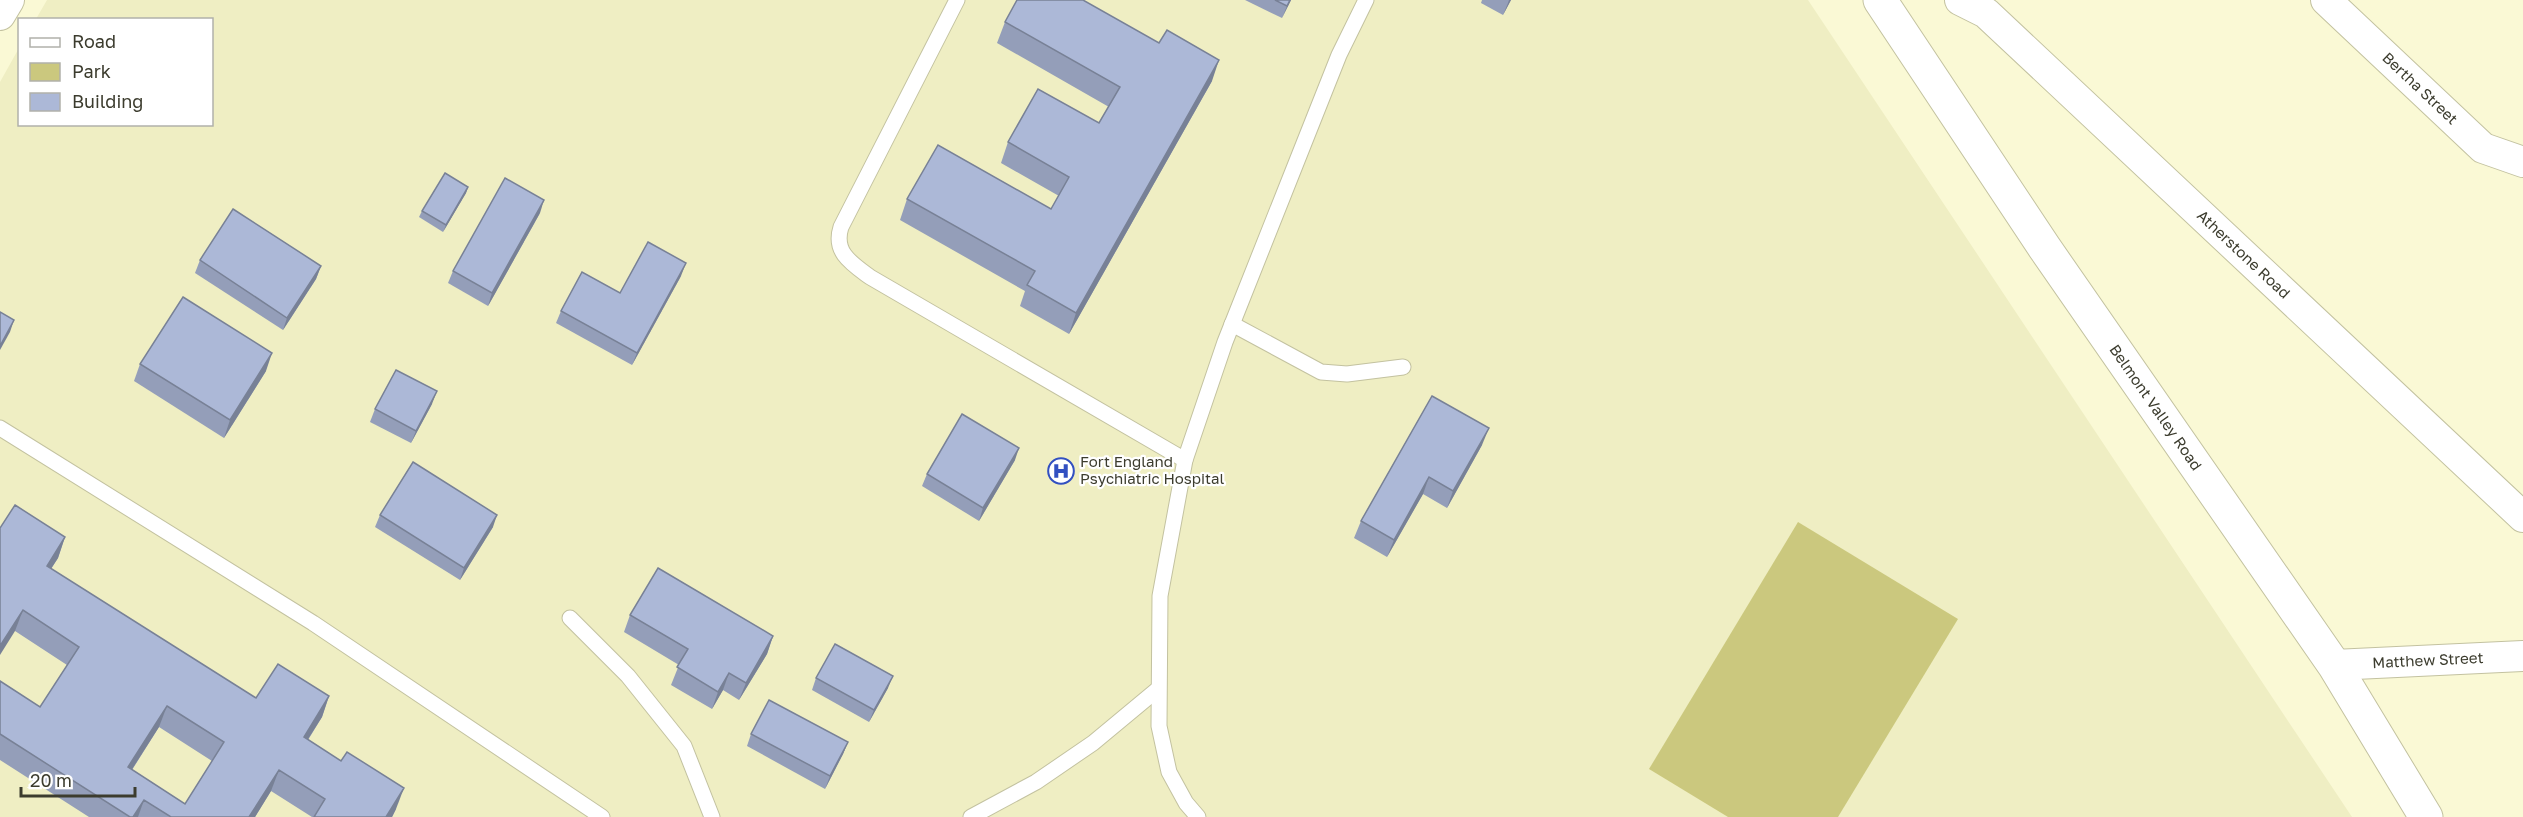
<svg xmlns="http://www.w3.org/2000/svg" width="2523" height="817" viewBox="0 0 2523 817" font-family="'Golos Text',sans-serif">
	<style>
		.built { fill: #efeec3 }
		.green { fill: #cbc87e }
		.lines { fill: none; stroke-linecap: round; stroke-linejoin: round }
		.lane-casing { stroke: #c3c2a0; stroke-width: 17 }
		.street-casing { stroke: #c3c2a0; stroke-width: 32 }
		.secondary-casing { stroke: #c3c2a0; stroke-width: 35 }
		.lane { stroke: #fff; stroke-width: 15 }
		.street { stroke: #fff; stroke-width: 30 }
		.secondary { stroke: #fff; stroke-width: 33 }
		.wall { fill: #949eb9; fill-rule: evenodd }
		.shaded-wall { fill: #788196 }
		.building { fill: #acb8d7; stroke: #788196; stroke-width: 1.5; fill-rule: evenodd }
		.labels { text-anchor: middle; stroke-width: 4.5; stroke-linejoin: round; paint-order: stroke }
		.street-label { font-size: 15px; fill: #3c3c2e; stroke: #fff }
		.poi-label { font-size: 15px; fill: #3c3c2e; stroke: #fff; text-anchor: start }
	</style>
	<rect width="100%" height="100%" fill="#faf9d5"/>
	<path class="built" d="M47,0H1808L2352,817H0V82L19,48L20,124H212V20L36,19Z"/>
	<path class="green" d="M1798,522L1958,619L1838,817H1728L1649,769Z"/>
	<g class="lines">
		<g class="lane-casing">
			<g id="lane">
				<path d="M957,0L841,227C833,252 851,263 870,277L1185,460"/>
				<path d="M1232,324L1321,372L1347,374L1403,367"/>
				<path d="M0,428L313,623L602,817"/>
				<path d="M570,618L628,676L684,746L712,817"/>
				<path d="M971,817L1036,782L1093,743L1158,689"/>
				<path d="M1198,817L1186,803L1169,772L1159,726L1160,596L1185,460L1225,342L1339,55L1366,0"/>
			</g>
		</g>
		<g class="street-casing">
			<g id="street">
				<path id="s1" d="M1960,0L1986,13L2523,517"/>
				<path id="s2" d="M2326,0L2483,148L2523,162"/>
				<path d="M0,15L9,0"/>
				<path id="s3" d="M2334,665L2523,656"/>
			</g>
		</g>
		<g class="secondary-casing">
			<g id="secondary">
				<path id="s4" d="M1880,0L2044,247L2334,665L2426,817"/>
			</g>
		</g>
		<use href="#lane" class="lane"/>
		<use href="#street" class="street"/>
		<use href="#secondary" class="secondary"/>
	</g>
	<g class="wall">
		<path d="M1245,0H1291L1282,18Z"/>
		<path d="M1482,0H1511L1503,15L1481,3Z"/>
		<path d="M1005,22L1212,81L1069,334L1020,306L1025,291L900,220L907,199L1051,209L1059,196L1001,163L1008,142L1099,123L1109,107L997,43Z"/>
		<path d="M468,187L466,193L443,232L419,217L422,211Z"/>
		<path d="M540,213L488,306L448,283L453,271Z"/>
		<path d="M200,260L321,266L316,279L283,330L195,273Z"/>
		<path d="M681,276L632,365L556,323L561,311Z"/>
		<path d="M140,364L266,371L224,438L134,381Z"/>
		<path d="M1432,396L1482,445L1447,508L1423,494L1387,557L1354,538L1361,521Z"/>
		<path d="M432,404L411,443L370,422L375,409Z"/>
		<path d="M1015,460L979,521L922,486L927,474Z"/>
		<path d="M380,515L493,527L460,580L375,527Z"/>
		<path d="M0,528L65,537L58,558L51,569L256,698L329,696L322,717L308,740L396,809L392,817H312L271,791L255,817H89L0,760V681L40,707L67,665L15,631ZM159,727L212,761L185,804L132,770Z"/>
		<path d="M630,615L773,636L767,654L739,700L723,690L712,709L671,685L679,665L624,632Z"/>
		<path d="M816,678L888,688L869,722L812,690Z"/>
		<path d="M751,734L848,742L843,754L825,789L747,746Z"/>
	</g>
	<g class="shaded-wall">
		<path d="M1290,0H1291L1282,18L1287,6Z"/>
		<path d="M1509,0H1511L1503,15L1508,3Z"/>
		<path d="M1219,60L1212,81L1069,334L1076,313Z"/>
		<path d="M468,187L466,193L443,232L446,225Z"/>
		<path d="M544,200L540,213L488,306L492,293Z"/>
		<path d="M686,263L681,276L632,365L637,353Z"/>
		<path d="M321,266L316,279L283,330L287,318Z"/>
		<path d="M14,320L10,332L0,350V346Z"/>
		<path d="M272,353L266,371L224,438L230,420Z"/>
		<path d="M437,391L432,404L411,443L416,431Z"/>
		<path d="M1489,428L1482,445L1447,508L1453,491Z"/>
		<path d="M1019,448L1015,460L979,521L983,508Z"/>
		<path d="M1429,477L1423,494L1387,557L1394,540Z"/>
		<path d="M497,515L493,527L460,580L464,568Z"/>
		<path d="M65,537L58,558L39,587L47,566Z"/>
		<path d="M23,610L15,631L0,655V646Z"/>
		<path d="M773,636L767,654L739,700L746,683Z"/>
		<path d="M729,673L723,690L712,709L718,692Z"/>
		<path d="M893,676L888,688L869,722L874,710Z"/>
		<path d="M329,696L322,717L296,758L304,737Z"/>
		<path d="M167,706L159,727L120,788L128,767Z"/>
		<path d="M848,742L843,754L825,789L830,776Z"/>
		<path d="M279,770L271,791L255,817H249Z"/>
		<path d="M404,788L396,809L392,817H386Z"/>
		<path d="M144,800L138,817H133Z"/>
	</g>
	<g class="building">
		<path d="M1017,0H1083L1159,43L1167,30L1219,60L1076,313L1027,285L1035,271L907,199L938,145L1051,209L1069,177L1008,142L1038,89L1099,123L1120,87L1005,22Z"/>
		<path d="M1275,0H1290L1287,6Z"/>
		<path d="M445,173L468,187L446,225L422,211Z"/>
		<path d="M505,178L544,200L492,293L453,271Z"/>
		<path d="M233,209L321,266L287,318L200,260Z"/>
		<path d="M648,242L686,263L637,353L561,311L582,272L620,293Z"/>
		<path d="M183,297L272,353L230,420L140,364Z"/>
		<path d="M0,312L14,320L0,346Z"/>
		<path d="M396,370L437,391L416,431L375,409Z"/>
		<path d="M1432,396L1489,428L1453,491L1429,477L1394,540L1361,521Z"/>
		<path d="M962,414L1019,448L983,508L927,474Z"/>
		<path d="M413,462L497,515L464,568L380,515Z"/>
		<path d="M15,505L65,537L47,566L256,698L278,664L329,696L304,737L341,761L347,752L404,788L386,817H314L325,799L279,770L249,817H171L144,800L133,817H130L0,734V681L40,707L79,647L23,610L0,646V528ZM167,706L224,742L185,804L128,767Z"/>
		<path d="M658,568L773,636L746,683L729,673L718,692L677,667L688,649L630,615Z"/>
		<path d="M835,644L893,676L874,710L816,678Z"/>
		<path d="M769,700L848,742L830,776L751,734Z"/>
	</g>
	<defs>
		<g id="hospital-ring" transform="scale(1.35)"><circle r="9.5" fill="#fff" stroke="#3250c1" stroke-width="1.5"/><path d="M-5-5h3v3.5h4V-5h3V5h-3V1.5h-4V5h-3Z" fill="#3250c1"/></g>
	</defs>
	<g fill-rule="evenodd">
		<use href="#hospital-ring" x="1061" y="471"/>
	</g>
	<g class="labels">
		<g class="street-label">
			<text dy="5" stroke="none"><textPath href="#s2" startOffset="129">Bertha Street</textPath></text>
			<text dy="5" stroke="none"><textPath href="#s1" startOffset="382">Atherstone Road</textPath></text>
			<text dy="5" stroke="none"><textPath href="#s4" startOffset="492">Belmont Valley Road</textPath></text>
			<text dy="5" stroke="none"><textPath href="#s3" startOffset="94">Matthew Street</textPath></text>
		</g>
		<g class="poi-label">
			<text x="1080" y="467">Fort England<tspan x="1080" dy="17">Psychiatric Hospital</tspan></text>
		</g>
	</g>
	<rect x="18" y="18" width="195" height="108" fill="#ffffff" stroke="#b1b1ab" stroke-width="1.5"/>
	<rect x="30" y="38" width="30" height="9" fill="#ffffff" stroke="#b1b1ab" stroke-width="1.5"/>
	<text x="72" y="48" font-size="18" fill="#3c3c2e">Road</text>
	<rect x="30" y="63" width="30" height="18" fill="#cbc87e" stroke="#b1b1ab" stroke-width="1.5"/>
	<text x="72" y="78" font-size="18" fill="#3c3c2e">Park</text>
	<rect x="30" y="93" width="30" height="18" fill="#acb8d7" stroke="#b1b1ab" stroke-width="1.5"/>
	<text x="72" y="108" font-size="18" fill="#3c3c2e">Building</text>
	<path d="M21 787v9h114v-9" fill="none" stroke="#3c3c2e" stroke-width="3"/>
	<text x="30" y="787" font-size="18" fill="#3c3c2e" stroke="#ffffff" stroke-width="4.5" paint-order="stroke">20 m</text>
</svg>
